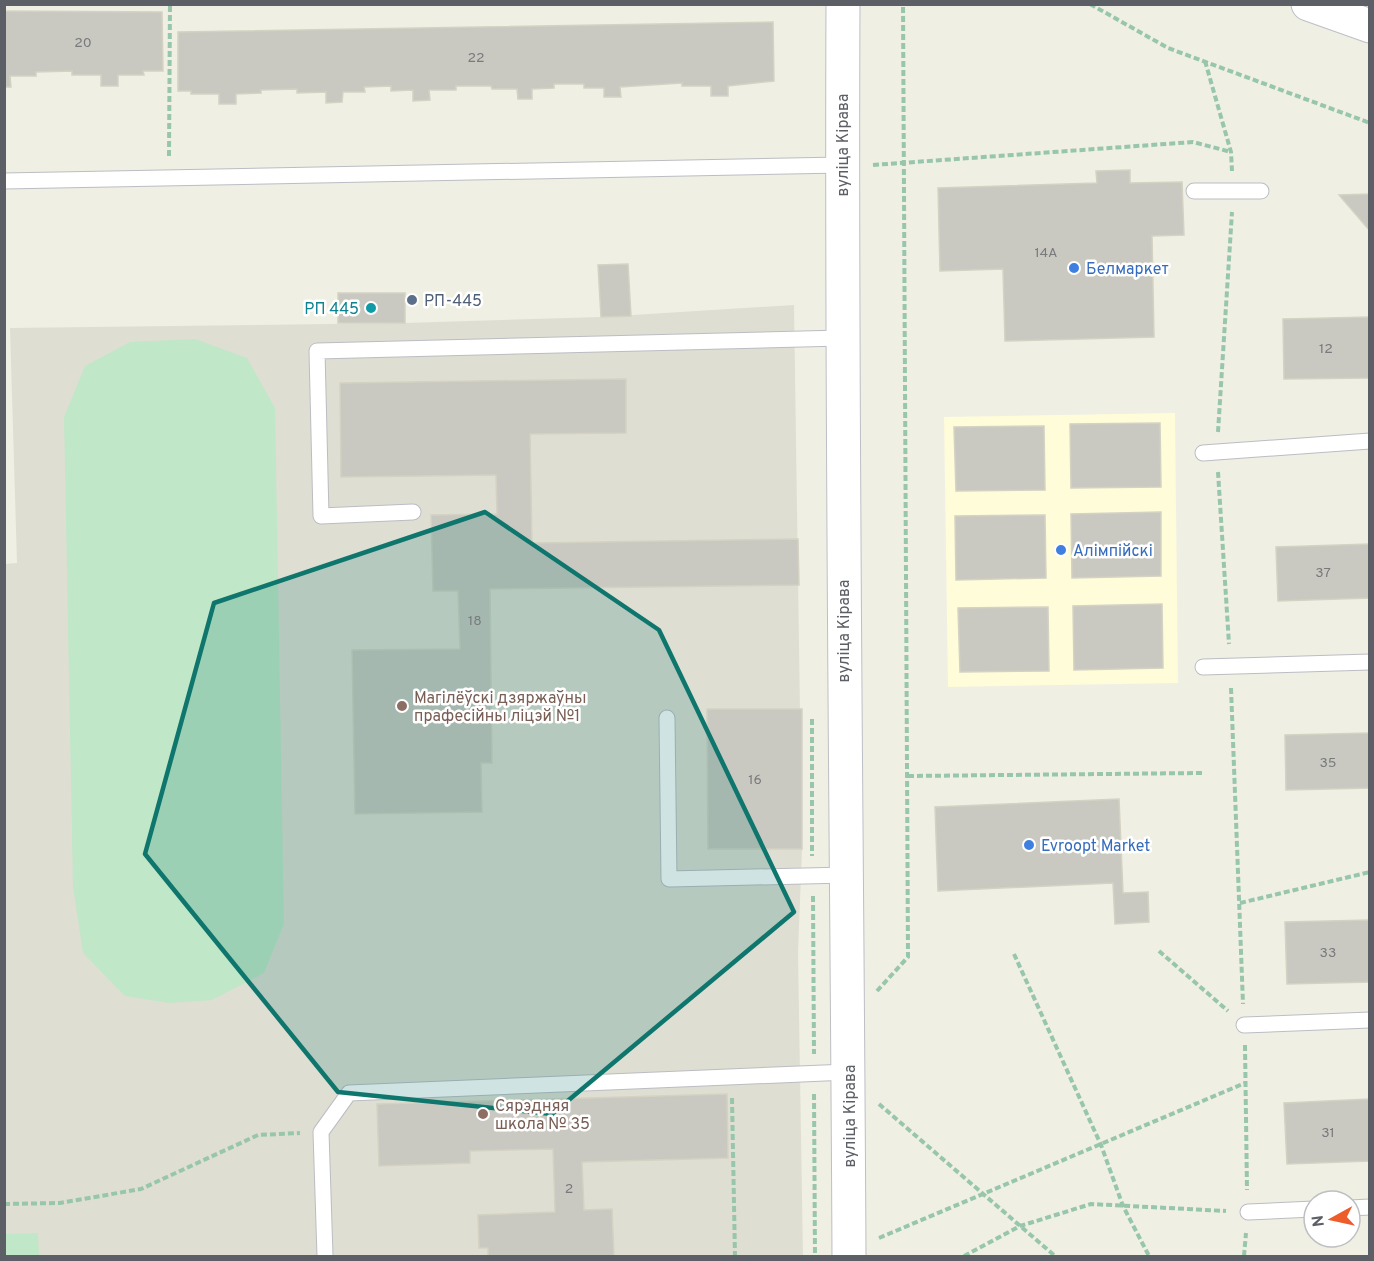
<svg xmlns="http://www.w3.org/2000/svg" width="1374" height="1261" viewBox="0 0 1374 1261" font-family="Overpass,sans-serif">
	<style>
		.commercial { fill: #fffcda }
		.education { fill: #dfded2 }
		.green { fill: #c0e7c7 }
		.building { fill: #cac9c1; stroke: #d4d2c2; stroke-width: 1.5 }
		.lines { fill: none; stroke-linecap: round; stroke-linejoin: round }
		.lane-casing { stroke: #bcbdc3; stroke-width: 17 }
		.secondary-casing { stroke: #bdbfc6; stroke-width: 35 }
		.path { stroke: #98c6ac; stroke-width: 4; stroke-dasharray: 6 3; stroke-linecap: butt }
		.lane { stroke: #fff; stroke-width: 15 }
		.secondary { stroke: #fff; stroke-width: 33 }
		.marked { fill: #0f766e; fill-opacity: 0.2; stroke: #0f766e; stroke-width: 4.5; stroke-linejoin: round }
		.shop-dot { fill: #3f7fe0; stroke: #fff; stroke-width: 2 }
		.service-dot { fill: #5c6f8a; stroke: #fff; stroke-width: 2 }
		.culture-dot { fill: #0f9aa8; stroke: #fff; stroke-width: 2 }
		.education-dot { fill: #8d6e63; stroke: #fff; stroke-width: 2 }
		.labels { text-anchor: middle; stroke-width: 5; stroke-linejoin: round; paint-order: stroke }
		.number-label { font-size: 14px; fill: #787a7c }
		.street-label { font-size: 16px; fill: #5c5f65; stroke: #fff }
		.shop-label { font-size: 16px; fill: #366cbe; stroke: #fff; text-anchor: start }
		.service-label { font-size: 16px; fill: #4e5e75; stroke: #fff; text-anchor: start }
		.culture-label { font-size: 16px; fill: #0d838f; stroke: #fff; text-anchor: end }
		.education-label { font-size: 16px; fill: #785e54; stroke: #fff; text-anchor: start }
	</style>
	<rect width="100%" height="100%" fill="#efefe4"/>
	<path class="commercial" d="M1175,413L1178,683L948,687L944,417Z"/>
	<path class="education" d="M794,305L802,849L798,953L803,1256H5L4,564L17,563L10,328L405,323L601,317Z"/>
	<g class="green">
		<path d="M195,339L247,358L275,408L284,924L264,973L212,1000L169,1003L125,996L83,953L73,887L64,417L85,366L130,342Z"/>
		<path d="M38,1233L39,1256H5V1234Z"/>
	</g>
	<g class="building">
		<path d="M4,11L162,12L163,71H143L144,75H118V86H101V75H72V71L36,72V76H10L11,87H4Z"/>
		<path d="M773,22L774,81L728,86V96H711V86H682V83L620,87L621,97H604V88H584V84H554V88L532,89V99H518L517,89H492L491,86H456V90H429L430,100L413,101V90L391,91V86L364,87L365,92H343L342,102L326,103V92L297,93V89L261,90V93L236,94V104H219V94H191V91H178V32Z"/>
		<path d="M1130,170V183L1182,182L1184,235L1152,236L1154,337L1005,341L1003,269L940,271L938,188L1097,183L1096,171Z"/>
		<path d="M1370,194V231L1339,195Z"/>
		<path d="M628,264L631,316L601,317L598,265Z"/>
		<rect x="338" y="293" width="67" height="30"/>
		<path d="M1370,317V378L1284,379L1283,319Z"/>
		<path d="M626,379V433L530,434L532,543L798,539L799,585L490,589L492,763H481L482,812L355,814L352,650L460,649L458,591H433L431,515L497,514L496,475L341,477L340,383Z"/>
		<path d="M1160,423L1161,487L1071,488L1070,424Z"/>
		<path d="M1044,426L1045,490L956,491L954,427Z"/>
		<path d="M1161,512V576L1072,578L1071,514Z"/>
		<path d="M1045,515L1046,578L956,580L955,516Z"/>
		<path d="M1370,544V598L1278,601L1276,547Z"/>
		<path d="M1162,604L1163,668L1074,670L1073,606Z"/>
		<path d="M1048,607L1049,671L960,672L958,608Z"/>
		<path d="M707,709H802V849H708Z"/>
		<path d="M1370,733V788L1286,790L1285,735Z"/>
		<path d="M1119,799L1123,893L1148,892L1149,922L1115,924L1113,883L938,891L935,807Z"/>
		<path d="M1370,920V982L1287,984L1285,922Z"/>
		<path d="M727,1094L728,1158L582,1162L584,1210L612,1209L614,1256H488V1248H479L478,1215L555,1212L553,1149L470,1151V1163L379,1166L377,1104Z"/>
		<path d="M1370,1099V1161L1287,1164L1284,1103Z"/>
	</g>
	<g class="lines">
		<g class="lane-casing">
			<g id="lane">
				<path d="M4,181L842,165"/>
				<path d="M1194,191H1261"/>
				<path d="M1203,453L1370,441"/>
				<path d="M413,512L321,516L317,351L842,338"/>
				<path d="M1203,667L1370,662"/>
				<path d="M667,718L669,879L847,875"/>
				<path d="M1244,1025L1370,1020"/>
				<path d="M1350,1208L1370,1207"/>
				<path d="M1248,1212L1314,1209"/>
				<path d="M325,1256L321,1132L349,1093L848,1072"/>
			</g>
		</g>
		<g class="secondary-casing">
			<g id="secondary">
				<path d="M843,4C841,422 847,839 849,1256"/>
				<path d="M1308,4L1370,26"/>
			</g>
		</g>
		<g class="path">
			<path d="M1090,4L1168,48L1370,123"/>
			<path d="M1205,61L1231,152L1232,171"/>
			<path d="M169,156L170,4"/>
			<path d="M873,165L1193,142L1231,152"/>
			<path d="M1218,432L1232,212"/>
			<path d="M1218,472L1229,644"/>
			<path d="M1231,688L1243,1004"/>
			<path d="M812,719V856"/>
			<path d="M908,776L1202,773"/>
			<path d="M813,896L814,1054"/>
			<path d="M1240,903L1370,872"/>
			<path d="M1159,951L1228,1011"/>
			<path d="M1014,954L1101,1145L1123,1206L1149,1256"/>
			<path d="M877,991L908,957L903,4"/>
			<path d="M1245,1045L1247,1190"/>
			<path d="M814,1094L815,1256"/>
			<path d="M732,1098L735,1256"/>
			<path d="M879,1104L1055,1256"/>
			<path d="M4,1204L60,1203L141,1189L258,1135L300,1133"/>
			<path d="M879,1238L1245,1083"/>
			<path d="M964,1256L1020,1226L1091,1204L1226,1211"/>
			<path d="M1244,1256L1246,1233"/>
		</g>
		<use href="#lane" class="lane"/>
		<use href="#secondary" class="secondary"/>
	</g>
	<path class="marked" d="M485,512L659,630L794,912L552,1114L338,1092L145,854L214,603Z"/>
	<g class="shop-dot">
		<circle cx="1074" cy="268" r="6"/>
		<circle cx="1061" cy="550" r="6"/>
		<circle cx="1029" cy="845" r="6"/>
	</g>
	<circle class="service-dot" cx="412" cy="300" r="6"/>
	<circle class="culture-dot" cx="371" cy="308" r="6"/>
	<g class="education-dot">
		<circle cx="402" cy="706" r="6"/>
		<circle cx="483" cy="1114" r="6"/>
	</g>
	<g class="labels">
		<g class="number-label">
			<text x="83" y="47">20</text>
			<text x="476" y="62">22</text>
			<text x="1046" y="257">14А</text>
			<text x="1326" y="353">12</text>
			<text x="1323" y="577">37</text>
			<text x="475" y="625">18</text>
			<text x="1328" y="767">35</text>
			<text x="755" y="784">16</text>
			<text x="1328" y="957">33</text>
			<text x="1328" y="1137">31</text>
			<text x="569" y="1193">2</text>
		</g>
		<g class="street-label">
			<text transform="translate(842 145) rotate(-90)" y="6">вуліца Кірава</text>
			<text transform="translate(843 631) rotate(-90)" y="6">вуліца Кірава</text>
			<text transform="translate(849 1116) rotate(-90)" y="6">вуліца Кірава</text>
		</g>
		<g class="shop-label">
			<text x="1086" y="274">Белмаркет</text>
			<text x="1073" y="556">Алімпійскі</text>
			<text x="1041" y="851">Evroopt Market</text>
		</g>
		<g class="service-label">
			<text x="424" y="306">РП-445</text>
		</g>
		<g class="culture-label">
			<text x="359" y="314">РП 445</text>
		</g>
		<g class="education-label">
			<text x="414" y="703">Магілёўскі дзяржаўны<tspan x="414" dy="18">прафесійны ліцэй №1</tspan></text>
			<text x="495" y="1111">Сярэдняя<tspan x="495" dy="18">школа № 35</tspan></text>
		</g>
	</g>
	<rect width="1374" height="1261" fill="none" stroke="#5c5f65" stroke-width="12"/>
	<g transform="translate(1332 1219) rotate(262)"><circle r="28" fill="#ffffff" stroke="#bebfc1" stroke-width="1.5"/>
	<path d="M0-4.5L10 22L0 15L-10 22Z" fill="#ee5c2c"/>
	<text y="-9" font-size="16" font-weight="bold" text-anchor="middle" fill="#5c5f65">N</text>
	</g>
</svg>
